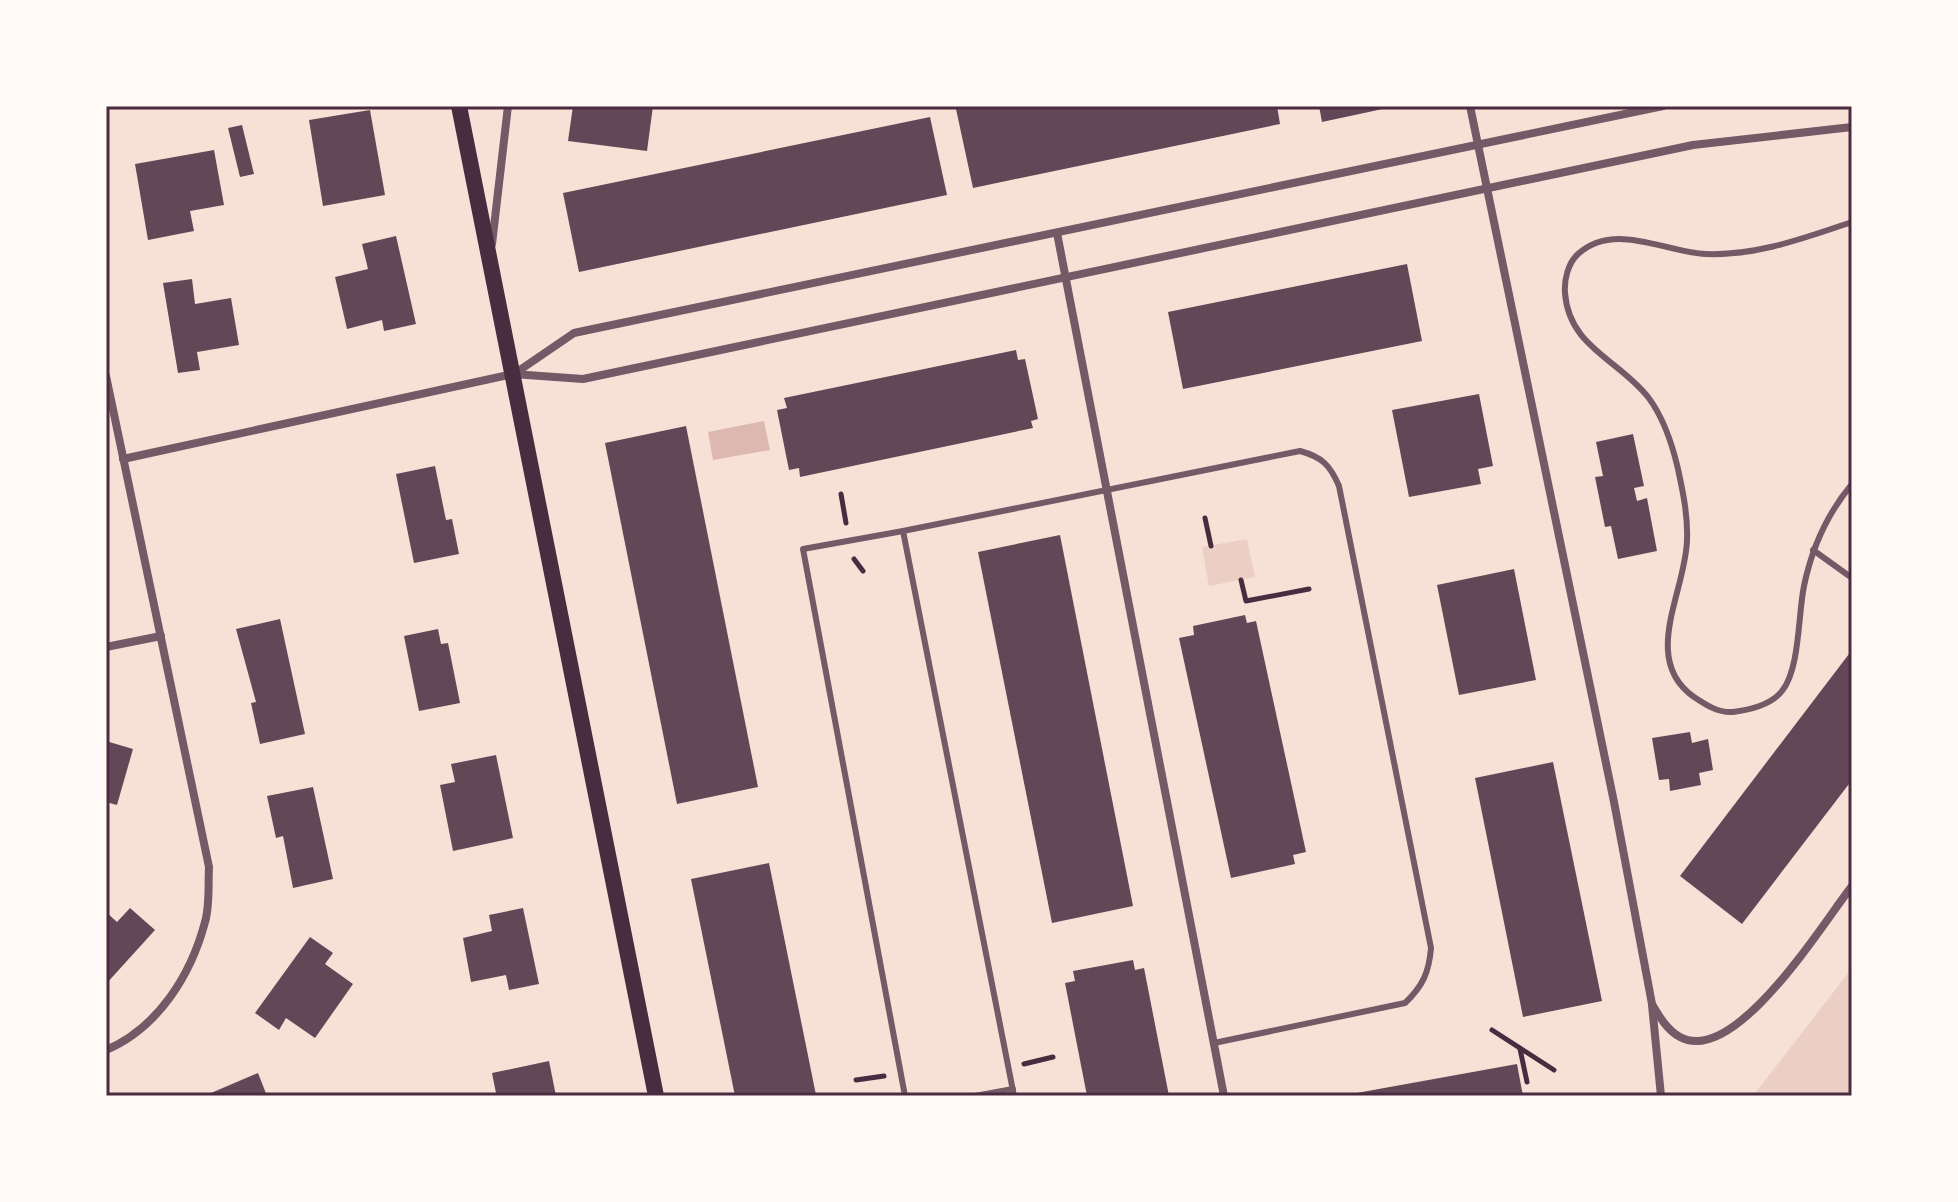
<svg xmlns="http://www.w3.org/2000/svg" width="1958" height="1202" viewBox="0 0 1958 1202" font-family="'DejaVu Sans',sans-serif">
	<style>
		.green { fill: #ebcfc5 }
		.water { fill: #dcb8b0 }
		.building { fill: #644757 }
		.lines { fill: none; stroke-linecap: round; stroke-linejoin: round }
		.path { stroke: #4a2c40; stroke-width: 5 }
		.service { stroke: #755966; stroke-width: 6 }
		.minor { stroke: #755966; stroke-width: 8 }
		.secondary { stroke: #4a2c40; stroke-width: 16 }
		.neatline { fill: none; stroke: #4a2c40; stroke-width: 3 }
	</style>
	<rect width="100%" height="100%" fill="#f7e1d7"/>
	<g class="green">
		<path d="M1247,539L1255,577L1209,586L1202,547Z"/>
		<path d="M1852,968V1096H1753Z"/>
	</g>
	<path class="water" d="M764,421L770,450L713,460L708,432Z"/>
	<g class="building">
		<path d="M573,106H653L647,151L568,141Z"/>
		<path d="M971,106H1277L1280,124L973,188L956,109Z"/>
		<path d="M1319,106H1392V107L1322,122Z"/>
		<path d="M370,110L385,195L323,206L309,120Z"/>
		<path d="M930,117L947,195L579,272L563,193Z"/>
		<path d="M242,125L254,174L240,177L228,128Z"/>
		<path d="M214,150L224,205L190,211L194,231L148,240L135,164Z"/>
		<path d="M396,236L416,324L384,331L382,320L347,329L335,277L368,269L362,244Z"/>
		<path d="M1407,264L1422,341L1183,389L1168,312Z"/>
		<path d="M192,279L195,304L231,298L239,345L197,352L200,370L178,373L163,283Z"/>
		<path d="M1016,350L1018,360L1025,359L1038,419L1031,421L1033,428L800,477L799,468L789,470L777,410L787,408L784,398Z"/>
		<path d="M1479,394L1493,466L1478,469L1481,484L1409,497L1392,410Z"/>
		<path d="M686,426L758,787L677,804L605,443Z"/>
		<path d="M1633,434L1644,486L1634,488L1637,501L1647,498L1657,551L1618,559L1611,526L1605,527L1595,477L1603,476L1596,442Z"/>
		<path d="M435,466L446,520L452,519L459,554L414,563L396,474Z"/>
		<path d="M1060,535L1133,906L1052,923L978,552Z"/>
		<path d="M1514,569L1536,680L1459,695L1437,585Z"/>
		<path d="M1245,615L1247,623L1256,621L1306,852L1293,855L1295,864L1231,878L1179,638L1194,635L1193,626Z"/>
		<path d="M280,619L305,734L260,744L251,703L256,702L236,629Z"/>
		<path d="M438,629L441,644L448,643L460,703L419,711L404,636Z"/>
		<path d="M1852,650V780L1742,924L1680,876Z"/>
		<path d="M1690,732L1692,743L1708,739L1713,770L1699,773L1701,785L1670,791L1669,779L1659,780L1652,738Z"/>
		<path d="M106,741L133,749L117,805L106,802Z"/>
		<path d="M496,755L513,838L453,851L440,785L455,782L451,764Z"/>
		<path d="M1553,762L1602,1001L1523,1017L1475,778Z"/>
		<path d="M313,787L333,879L293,888L283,836L276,838L267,796Z"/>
		<path d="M769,863L816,1095L812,1096H735L691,879Z"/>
		<path d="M130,908L155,930L106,984V912L117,922Z"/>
		<path d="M523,908L539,984L509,990L506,975L471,982L463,938L492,931L489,915Z"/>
		<path d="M310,937L333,953L325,964L353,984L315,1038L286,1018L279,1030L255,1013Z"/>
		<path d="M1133,960L1135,970L1144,968L1169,1096H1087L1065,983L1075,981L1073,971Z"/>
		<path d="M549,1061L556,1096H490L496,1093L492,1073Z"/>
		<path d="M1517,1064L1523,1096H1351V1094Z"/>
		<path d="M258,1073L267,1096H204Z"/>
	</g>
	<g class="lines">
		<g class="path">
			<path d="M841,494L846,523"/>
			<path d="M1205,518L1211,546"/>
			<path d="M854,559L863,571"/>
			<path d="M1241,580L1246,601L1309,589"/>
			<path d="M1492,1030L1554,1070"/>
			<path d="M1520,1049L1527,1082"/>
			<path d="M1024,1064L1053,1057"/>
			<path d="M856,1080L884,1076"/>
		</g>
		<g class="service">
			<path d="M1852,222C1804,238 1757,256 1706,254C1664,252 1614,221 1578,254C1568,263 1564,280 1565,293C1569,347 1618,359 1648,397C1664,418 1672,443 1678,469C1683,492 1688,516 1687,540C1686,591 1640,659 1694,697C1706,705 1718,713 1733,712C1749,710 1771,705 1782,691C1800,669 1798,614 1804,586C1812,547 1827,514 1852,484"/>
			<path d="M903,531L803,549L905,1096"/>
			<path d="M1813,550L1852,578"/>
			<path d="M975,1096L1013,1089"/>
			<path d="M1014,1096L903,531L1300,451C1322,457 1330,465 1339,486L1431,948C1429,972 1423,986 1405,1003L1214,1043"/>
		</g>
		<g class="minor">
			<path d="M1470,106L1614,802L1652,1004C1659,1016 1667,1030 1680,1037C1735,1067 1823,923 1852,886"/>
			<path d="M1057,233L1224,1096"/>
			<path d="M492,244L508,106"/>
			<path d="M514,374L574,333L588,330L1663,106"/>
			<path d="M106,376L209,867C208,884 210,905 205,922C191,975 158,1028 106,1050"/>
			<path d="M123,459L513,374L583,379L1693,145L1852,127"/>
			<path d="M106,647L161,636"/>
			<path d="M1652,1005L1661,1096"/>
		</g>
		<path class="secondary" d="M459,106L656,1096"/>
	</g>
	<rect width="1958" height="1202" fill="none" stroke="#fffaf5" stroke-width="216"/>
	<rect x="108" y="108" width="1742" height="986" class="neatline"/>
</svg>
